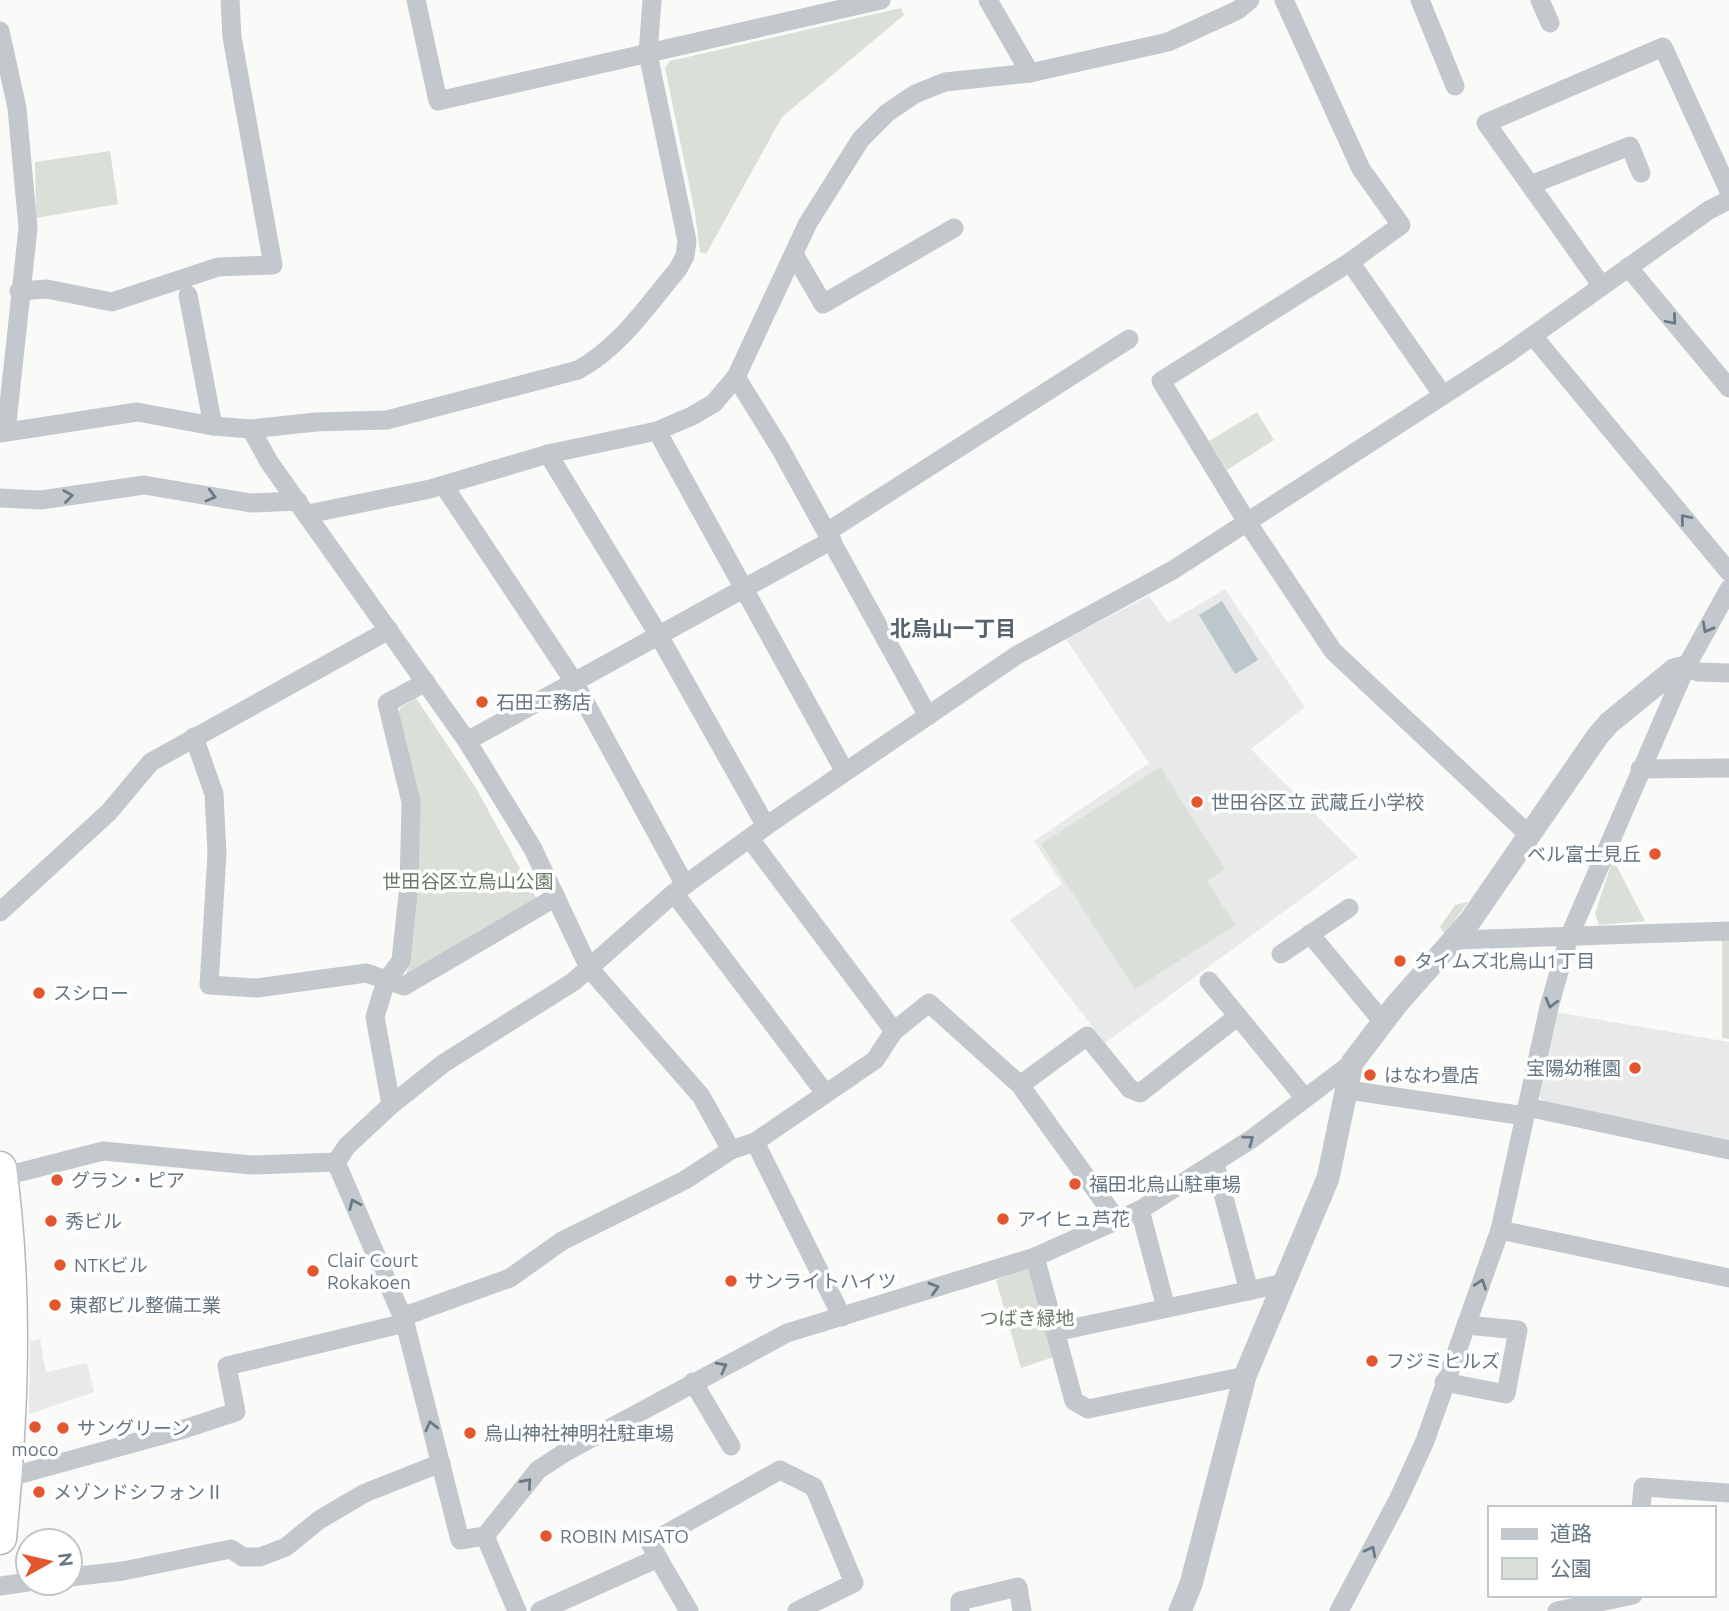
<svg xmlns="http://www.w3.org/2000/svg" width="1729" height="1611" viewBox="0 0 1729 1611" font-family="Ubuntu,'Noto Sans JP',sans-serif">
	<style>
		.built { fill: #e8e9e9 }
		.green { fill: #dadfd7 }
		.water { fill: #bbc7cb }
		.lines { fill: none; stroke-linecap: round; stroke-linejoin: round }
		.trunk-casing { stroke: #b4b9bd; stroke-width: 35 }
		.minor { stroke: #c3c8cc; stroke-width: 19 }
		.tertiary { stroke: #c3c8cc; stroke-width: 23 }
		.trunk { stroke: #fff; stroke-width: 32 }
		.oneway { stroke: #6a7a87 }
		.poi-dot { fill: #e4572e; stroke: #fff; stroke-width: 2.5 }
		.labels { text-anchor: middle; stroke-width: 7; stroke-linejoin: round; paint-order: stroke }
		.poi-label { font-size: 19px; fill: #657683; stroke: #fff; text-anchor: start }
		.park-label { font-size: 19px; fill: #687a64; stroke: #fff }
		.neighbourhood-label { font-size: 21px; font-weight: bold; fill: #57646e; stroke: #fff }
	</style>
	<rect width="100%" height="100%" fill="#fafaf8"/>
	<g class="built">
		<path d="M1225,589L1305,707L1251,749L1358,857L1105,1043L1010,920L1062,884L1034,841L1149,763L1066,639L1149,596L1168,623Z"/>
		<path d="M1555,1012L1729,1042V1143L1546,1104L1539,1096Z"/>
		<path d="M40,1339L46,1372L87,1363L94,1392L29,1414L30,1341Z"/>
	</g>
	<g class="green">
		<path d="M901,8L904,15L782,117L706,254L700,252L695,213L665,68L670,61Z"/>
		<path d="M110,151L118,204L36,218L35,162Z"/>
		<path d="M1257,412L1274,440L1227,470L1209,441Z"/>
		<path d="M416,698L476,788L536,898L404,982L410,962L399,713L400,708Z"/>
		<path d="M1160,767L1225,869L1207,881L1235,925L1135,989L1041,844Z"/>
		<path d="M1613,859L1645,921L1599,925L1595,914Z"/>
		<path d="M1468,902L1445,934L1440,927L1455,905Z"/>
		<path d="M1722,940H1729V1039L1722,1038Z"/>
		<path d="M1027,1268L1034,1275L1057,1356L1021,1368L996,1280Z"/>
	</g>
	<path class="water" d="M1222,601L1258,660L1235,674L1199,615Z"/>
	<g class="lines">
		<g class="trunk-casing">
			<path id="trunk" d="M0,1168C17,1292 12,1414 0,1538"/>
		</g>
		<g class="minor">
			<path d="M416,0L438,101L881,0"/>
			<path d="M988,0L1030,73"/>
			<path d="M1284,0L1361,169L1401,225L1350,262L1161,381L1247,522L1333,651L1529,835"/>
			<path d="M1420,0L1455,86"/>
			<path d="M1540,0L1550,23"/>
			<path d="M0,31L17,108L28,228L6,432"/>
			<path d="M1530,185L1630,146L1641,173"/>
			<path d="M794,254L823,304L954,228"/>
			<path d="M1350,262L1442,394"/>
			<path d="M1628,267L1729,388"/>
			<path d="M1602,286L1486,123L1663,47L1729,191"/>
			<path d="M19,291L47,289L112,302L218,267L273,265L232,37L230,0"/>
			<path d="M188,295L213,426"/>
			<path d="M1533,336L1729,572"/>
			<path d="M736,377L780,448L928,716"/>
			<path d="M251,429L269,462L467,741L533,849L589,968L701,1096L731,1150"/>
			<path d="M657,431L845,772"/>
			<path d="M0,433L137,412L213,426L251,429L316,422L387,420L578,370C620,347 648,305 678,269L685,256L687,241L648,54L652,0"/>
			<path d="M548,454L658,634L766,826"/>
			<path d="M444,486L573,680L685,885"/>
			<path d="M0,498L41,500L144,485L251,503L298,501"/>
			<path d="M308,514L430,489L548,454L657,431L692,416L714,403L736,377L808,223L861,139L887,113L915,94L945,82L1030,73L1168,42L1238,10L1250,0"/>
			<path d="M827,532L1129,339"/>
			<path d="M1686,667L1698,672L1729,673"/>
			<path d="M194,737L214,794L217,854L209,985L257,988L366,973L404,986L556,897"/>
			<path d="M467,741L832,540"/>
			<path d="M1640,769L1729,768"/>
			<path d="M750,839L894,1031"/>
			<path d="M674,893L825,1093"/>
			<path d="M0,912L109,812L151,762L389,630"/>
			<path d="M1310,934L1383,1022"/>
			<path d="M1455,940L1729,931"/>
			<path d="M1281,954L1349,908"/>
			<path d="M1209,981L1304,1097"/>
			<path d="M1020,1085L1087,1036L1130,1089L1140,1093L1238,1016"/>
			<path d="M1348,1090L1525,1116"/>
			<path d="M391,1105L375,1017L386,981L401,961L409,885L411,802L387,703L426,682"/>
			<path d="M1527,1107L1729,1150"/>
			<path d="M755,1142L842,1317"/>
			<path d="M336,1162L347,1146L391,1105L444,1063L573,982L674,893L766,826L1017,655L1173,570L1507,354L1709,210L1729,200"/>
			<path d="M336,1162L405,1323L460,1540L485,1536"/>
			<path d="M1215,1164L1249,1291"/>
			<path d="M1,1177L103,1151L251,1165L336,1162"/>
			<path d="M1140,1210L1166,1308"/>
			<path d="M1500,1230L1729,1278"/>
			<path d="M1035,1257L1074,1401L1088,1409L1245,1376"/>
			<path d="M402,1317L510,1278L562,1241L685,1180L731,1150L755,1142L875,1060L894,1031L929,1003L1020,1085L1117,1220"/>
			<path d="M1055,1332L1285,1283"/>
			<path d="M693,1382L731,1446"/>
			<path d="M1444,1382L1506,1394L1518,1330L1466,1325"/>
			<path d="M6,1478L184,1429L236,1412L227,1366L405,1323"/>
			<path d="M1641,1508L1643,1487L1729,1493"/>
			<path d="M658,1558L689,1611"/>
			<path d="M70,1577L123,1571L231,1549L243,1557H260L286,1547L319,1520L365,1493L441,1463"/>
			<path d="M0,1586L28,1582"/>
			<path d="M517,1611L485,1536L538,1470L564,1453L787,1333L1035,1257L1140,1210L1253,1138L1352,1063"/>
			<path d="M540,1611L658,1558L650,1543L780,1470L814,1487L854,1583L797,1611"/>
			<path d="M960,1611V1601L1018,1587L1022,1611"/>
			<path d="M1339,1611L1398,1500L1425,1441L1500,1230L1549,1007L1569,937L1686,667L1729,589"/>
			<path d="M1557,1611L1633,1595"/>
		</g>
		<path class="tertiary" d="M1180,1611L1191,1584L1245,1376L1328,1178L1352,1063L1396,1005L1470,921L1597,737L1609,723L1674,670L1686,667"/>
		<use href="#trunk" class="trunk"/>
	</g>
	<defs><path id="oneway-chevron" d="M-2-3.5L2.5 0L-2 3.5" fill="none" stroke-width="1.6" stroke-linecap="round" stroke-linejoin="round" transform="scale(1.75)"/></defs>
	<g class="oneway">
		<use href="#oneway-chevron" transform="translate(1672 320) rotate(50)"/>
		<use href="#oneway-chevron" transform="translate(68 496) rotate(-8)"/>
		<use href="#oneway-chevron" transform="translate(211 496) rotate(15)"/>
		<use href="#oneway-chevron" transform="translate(1685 519) rotate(-130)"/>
		<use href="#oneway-chevron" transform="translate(1707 628) rotate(119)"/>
		<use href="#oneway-chevron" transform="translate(1551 1003) rotate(105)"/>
		<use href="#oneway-chevron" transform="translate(1249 1140) rotate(-36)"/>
		<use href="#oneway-chevron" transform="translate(354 1204) rotate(-114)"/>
		<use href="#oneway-chevron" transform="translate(1481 1284) rotate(-71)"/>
		<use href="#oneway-chevron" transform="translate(934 1288) rotate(-16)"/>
		<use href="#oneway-chevron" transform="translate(722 1367) rotate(-28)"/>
		<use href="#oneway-chevron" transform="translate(431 1426) rotate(-104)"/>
		<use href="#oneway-chevron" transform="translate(527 1483) rotate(-49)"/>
		<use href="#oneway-chevron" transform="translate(1371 1551) rotate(-62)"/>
	</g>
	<g class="poi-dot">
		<circle cx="482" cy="702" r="7"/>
		<circle cx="1197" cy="802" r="7"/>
		<circle cx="1655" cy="854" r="7"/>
		<circle cx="1400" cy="961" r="7"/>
		<circle cx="39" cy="993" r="7"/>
		<circle cx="1635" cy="1068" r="7"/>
		<circle cx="1370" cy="1075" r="7"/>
		<circle cx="57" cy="1180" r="7"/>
		<circle cx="1075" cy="1184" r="7"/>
		<circle cx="1003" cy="1219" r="7"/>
		<circle cx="51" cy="1221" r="7"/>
		<circle cx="60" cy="1265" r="7"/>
		<circle cx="313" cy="1271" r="7"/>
		<circle cx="731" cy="1281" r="7"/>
		<circle cx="55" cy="1305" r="7"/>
		<circle cx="1372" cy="1361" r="7"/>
		<circle cx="35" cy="1427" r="7"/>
		<circle cx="63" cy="1428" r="7"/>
		<circle cx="470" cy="1433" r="7"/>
		<circle cx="39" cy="1492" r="7"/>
		<circle cx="546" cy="1536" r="7"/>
	</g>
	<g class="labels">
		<g class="poi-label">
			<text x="496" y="709">石田工務店</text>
			<text x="1211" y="809">世田谷区立 武蔵丘小学校</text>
			<text x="1641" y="861" text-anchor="end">ベル富士見丘</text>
			<text x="1414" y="968">タイムズ北烏山1丁目</text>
			<text x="53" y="1000">スシロー</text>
			<text x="1621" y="1075" text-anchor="end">宝陽幼稚園</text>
			<text x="1384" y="1082">はなわ畳店</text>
			<text x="71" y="1187">グラン・ピア</text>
			<text x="1089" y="1191">福田北烏山駐車場</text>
			<text x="1017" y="1226">アイヒュ芦花</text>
			<text x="65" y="1228">秀ビル</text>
			<text x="327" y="1267">Clair Court<tspan x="327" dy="22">Rokakoen</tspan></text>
			<text x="74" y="1272">NTKビル</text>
			<text x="745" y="1288">サンライトハイツ</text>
			<text x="69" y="1312">東都ビル整備工業</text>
			<text x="1386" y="1368">フジミヒルズ</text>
			<text x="77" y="1435">サングリーン</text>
			<text x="484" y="1440">烏山神社神明社駐車場</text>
			<text x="35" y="1456" text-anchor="middle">moco</text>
			<text x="53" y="1499">メゾンドシフォンⅡ</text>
			<text x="560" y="1543">ROBIN MISATO</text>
		</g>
		<g class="park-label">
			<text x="468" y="888">世田谷区立烏山公園</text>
			<text x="1027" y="1325">つばき緑地</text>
		</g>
		<g class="neighbourhood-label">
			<text x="953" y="636">北烏山一丁目</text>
		</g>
	</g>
	<rect x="1488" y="1506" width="228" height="91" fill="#ffffff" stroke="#c1c8cd" stroke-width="2"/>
	<rect x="1502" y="1529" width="35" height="10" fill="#c3c8cc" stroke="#c1c8cd" stroke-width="2"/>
	<text x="1550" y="1541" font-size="21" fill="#657683">道路</text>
	<rect x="1502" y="1558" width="35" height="21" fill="#dadfd7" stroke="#c1c8cd" stroke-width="2"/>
	<text x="1550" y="1576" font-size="21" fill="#657683">公園</text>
	<g transform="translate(49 1562) rotate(82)"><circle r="33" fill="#ffffff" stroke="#c1c8cd" stroke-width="2"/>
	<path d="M0-5L12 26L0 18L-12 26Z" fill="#e4572e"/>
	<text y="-10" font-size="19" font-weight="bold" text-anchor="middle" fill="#657683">N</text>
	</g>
</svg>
